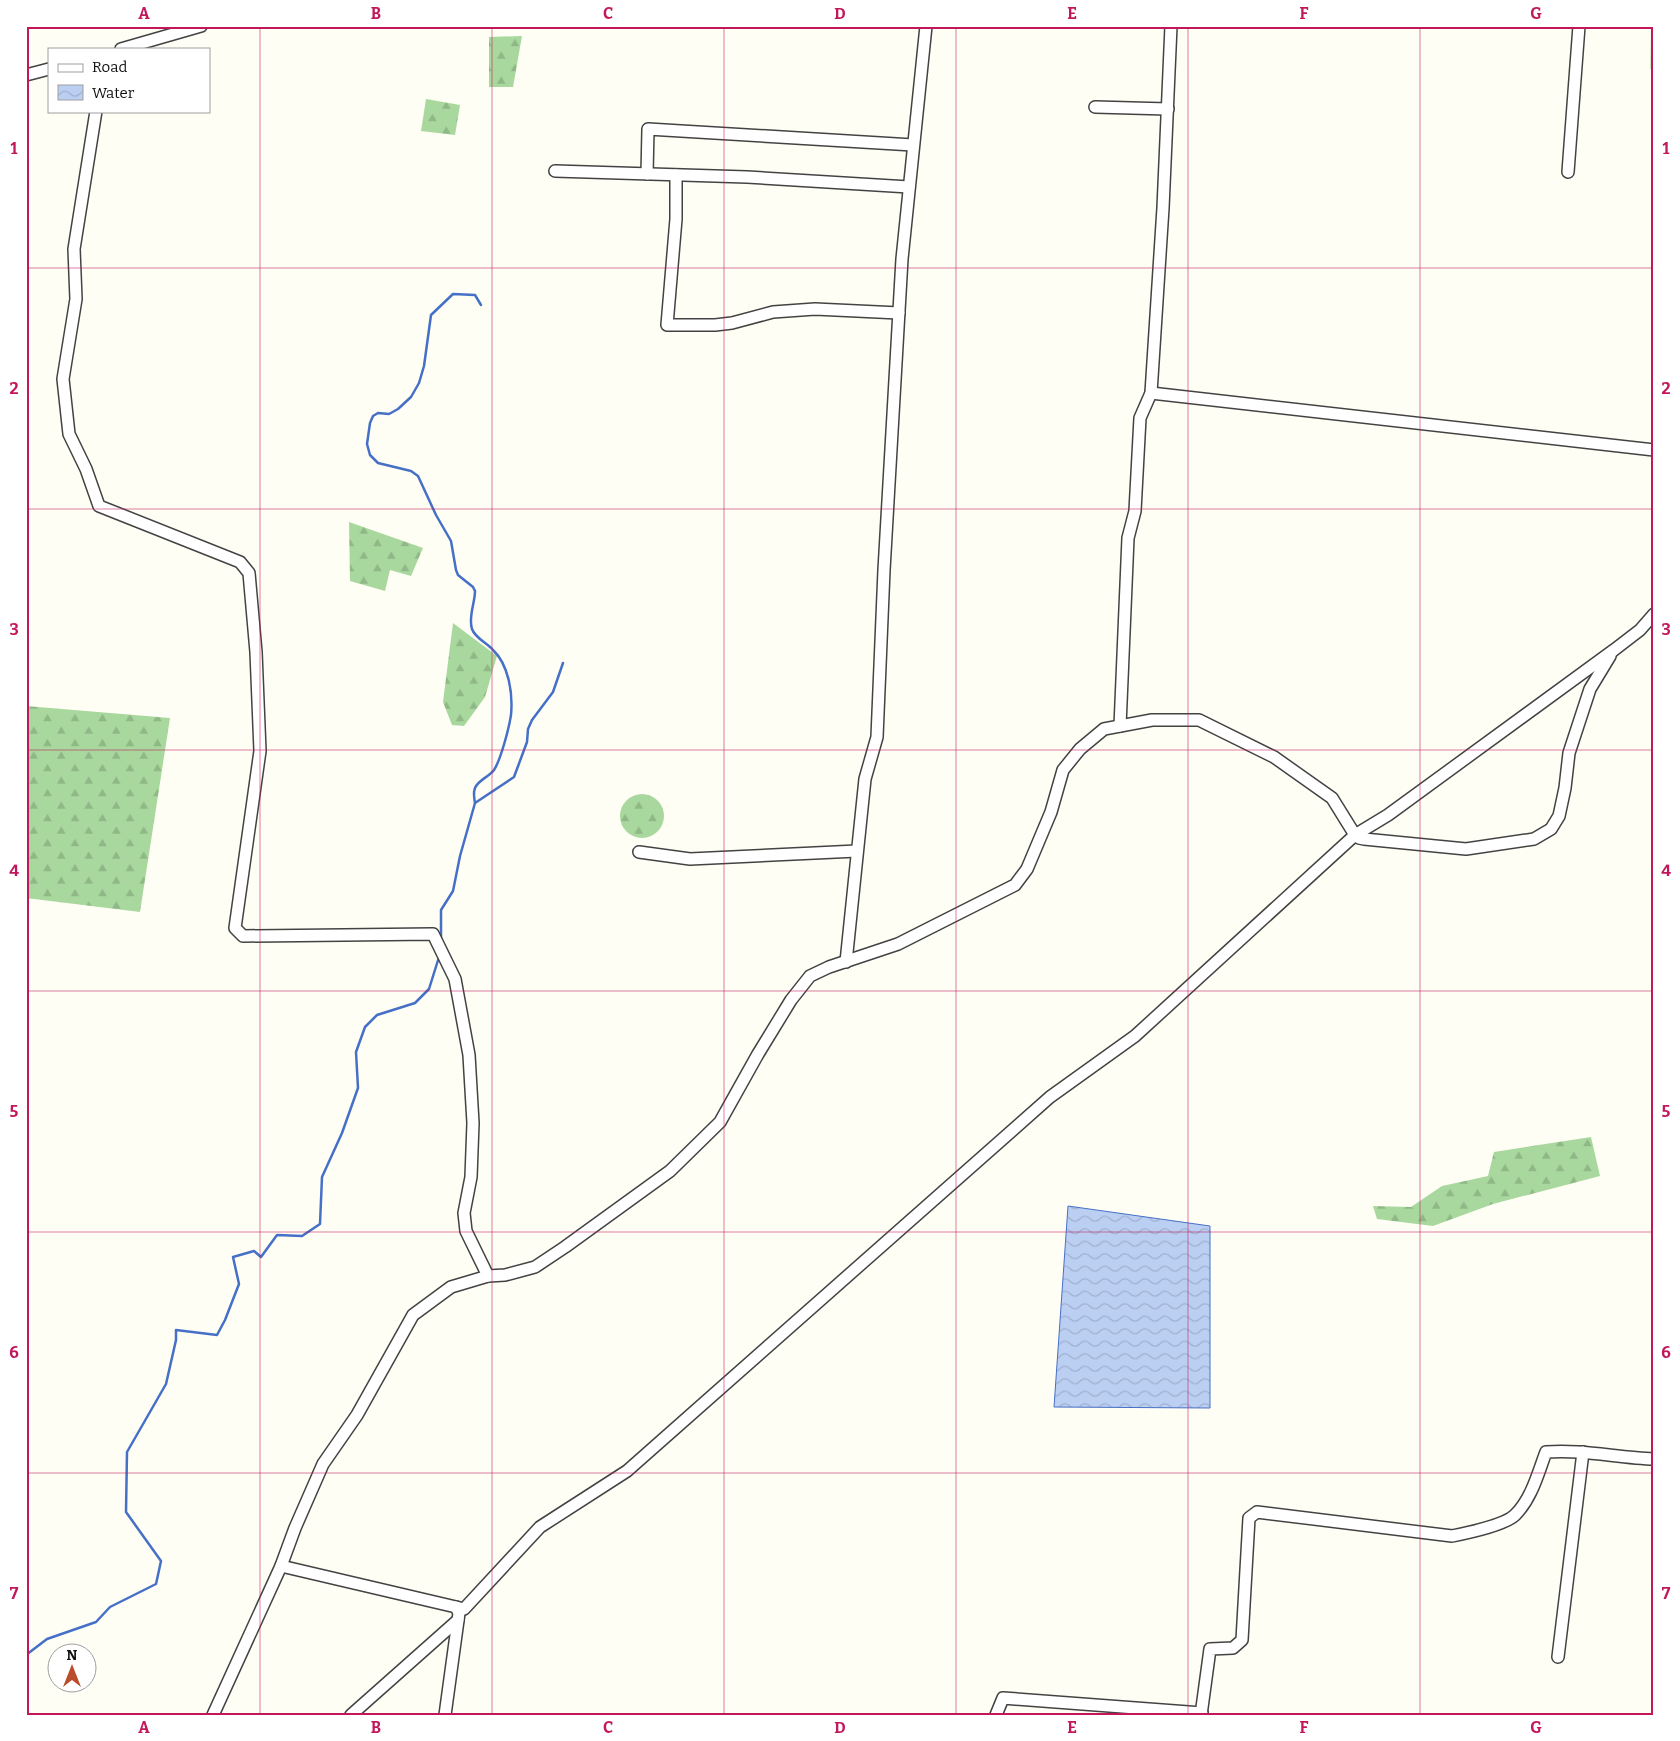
<svg xmlns="http://www.w3.org/2000/svg" width="1680" height="1741" viewBox="0 0 1680 1741" font-family="Bitter,serif">
	<style>
		.forest { fill: url(#forest-firs) }
		.park { fill: #c9e8be }
		.water { fill: url(#water-waves); stroke: #4670c7 }
		.lines { fill: none; stroke-linecap: round; stroke-linejoin: round }
		.stream { stroke: #4670c7; stroke-width: 2.5 }
		.minor-casing { stroke: #434343; stroke-width: 14 }
		.minor { stroke: #fff; stroke-width: 11 }
		.grid { fill: none; stroke: #c2185b; stroke-width: 1; stroke-opacity: 0.55 }
		.neatline { fill: none; stroke: #c2185b; stroke-width: 2 }
		.grid-label { font-size: 16px; text-anchor: middle; font-weight: bold; fill: #c2185b }
	</style>
	<defs>
		<pattern id="forest-firs" width="22" height="20" patternUnits="userSpaceOnUse" patternTransform="scale(1.25)"><rect width="22" height="20" fill="#a9d89e"/><path d="M5 1l3.5 6h-7zM16 11l3.5 6h-7z" fill="#90b887"/></pattern>
		<pattern id="water-waves" width="16" height="10" patternUnits="userSpaceOnUse" patternTransform="scale(1.25)"><rect width="16" height="10" fill="#bbcff3"/><path d="M0 5q4-4 8 0t8 0" fill="none" stroke="#a0b1cf"/></pattern>
	</defs>
	<rect width="100%" height="100%" fill="#fefef4"/>
	<g class="forest">
		<path d="M522,36L513,87H489V37Z"/>
		<path d="M426,99L460,105L455,135L421,131Z"/>
		<path d="M349,522L423,548L411,576L390,570L385,591L350,581Z"/>
		<path d="M453,623L497,656L485,697L464,726L452,725L443,702Z"/>
		<path d="M26,706L170,718L140,912L26,898Z"/>
		<circle cx="642" cy="816" r="22"/>
		<path d="M1591,1137L1600,1176L1493,1204L1433,1226L1377,1219L1373,1206L1411,1207L1442,1186L1488,1176L1494,1152Z"/>
	</g>
	<path class="park" d="M1651,26H1654V69H1650Z"/>
	<path class="water" d="M1068,1206L1210,1226V1408L1054,1407Z"/>
	<g class="lines">
		<g class="stream">
			<path d="M475,803C474,798 473,793 475,788C478,780 489,777 494,770C501,759 509,728 511,715C513,694 509,665 493,650C487,643 475,638 472,629C468,617 475,603 475,591L473,587L458,575L456,570L451,541L436,515L418,476L411,471L378,463L370,455L367,444L370,423L373,416L378,413L389,414L398,409L411,397L419,383L424,366L431,315L453,294L475,295L481,305"/>
			<path d="M441,939V910L453,891L460,856L475,803L514,777L527,742L528,729L532,720L553,692L563,663"/>
			<path d="M26,1655L47,1639L96,1622L110,1607L156,1584L161,1561L126,1512L127,1452L166,1384L176,1340V1330L217,1335L225,1320L239,1284L233,1257L254,1251L261,1257L277,1235L302,1236L320,1224L322,1177L342,1133L358,1088L356,1052L365,1027L377,1015L415,1003L429,989L439,957"/>
		</g>
		<g class="minor-casing">
			<g id="minor">
				<path d="M121,49L201,26"/>
				<path d="M26,75L49,69"/>
				<path d="M1095,107L1168,109"/>
				<path d="M96,111L74,249L76,299L63,379L69,434L86,469L99,506L240,562L249,573L256,652L260,751L235,928L243,936L433,934L455,979L469,1055L473,1123L471,1177L464,1213L466,1231L488,1276"/>
				<path d="M555,171L747,177L909,187"/>
				<path d="M1568,172L1579,26"/>
				<path d="M647,174L648,129L913,145"/>
				<path d="M676,175V219L667,325H715L732,323L773,312L815,309L899,313"/>
				<path d="M1151,393L1654,450"/>
				<path d="M1120,726L1128,538L1135,511L1140,418L1151,393L1163,208L1171,26"/>
				<path d="M639,852L690,859L857,851"/>
				<path d="M846,962L865,779L877,737L884,570L902,259L926,26"/>
				<path d="M281,1566L456,1607L459,1613L445,1715"/>
				<path d="M456,1607L464,1609L540,1527L627,1471L1050,1097L1135,1036L1355,835L1359,838L1364,839L1466,849L1534,839L1551,829L1559,816L1565,788L1569,753L1590,689L1610,656"/>
				<path d="M1558,1657L1583,1452"/>
				<path d="M213,1715L281,1566L295,1528L323,1464L357,1415L413,1315L451,1287L488,1276L505,1275L535,1267L565,1247L670,1171L720,1122L758,1054L791,1000L810,976L829,967L898,944L1015,885L1027,869L1051,812L1063,770L1080,749L1104,729L1152,720H1199L1274,757L1332,798L1355,835L1388,815L1614,650L1640,630L1654,614"/>
				<path d="M351,1715L458,1620"/>
				<path d="M996,1715L1003,1698L1202,1713"/>
				<path d="M1201,1715L1210,1649L1233,1648L1242,1640L1249,1518L1257,1512L1452,1536C1467,1533 1505,1525 1515,1515C1532,1498 1538,1473 1546,1452C1582,1449 1618,1458 1654,1459"/>
			</g>
		</g>
		<use href="#minor" class="minor"/>
	</g>
	<path class="grid" d="M260,26V1715M492,26V1715M724,26V1715M956,26V1715M1188,26V1715M1420,26V1715M26,268H1654M26,509H1654M26,750H1654M26,991H1654M26,1232H1654M26,1473H1654"/>
	<rect width="1680" height="1741" fill="none" stroke="#ffffff" stroke-width="55"/>
	<rect x="48" y="48" width="162" height="65" fill="#ffffff" stroke="#9f9f9f"/>
	<rect x="58" y="64" width="25" height="8" fill="#ffffff" stroke="#9f9f9f"/>
	<text x="92" y="72" font-size="15" fill="#101010">Road</text>
	<rect x="58" y="85" width="25" height="15" fill="url(#water-waves)" stroke="#9f9f9f"/>
	<text x="92" y="98" font-size="15" fill="#101010">Water</text>
	<g transform="translate(72 1668)"><circle r="24" fill="#ffffff" stroke="#9f9f9f"/>
	<path d="M0-4L9 19L0 12L-9 19Z" fill="#ba4d2e"/>
	<text y="-8" font-size="14" font-weight="bold" text-anchor="middle" fill="#101010">N</text>
	</g>
	<rect x="28" y="28" width="1624" height="1686" class="neatline"/>
	<g class="grid-label">
		<text x="144" y="19">A</text>
		<text x="376" y="19">B</text>
		<text x="608" y="19">C</text>
		<text x="840" y="19">D</text>
		<text x="1072" y="19">E</text>
		<text x="1304" y="19">F</text>
		<text x="1536" y="19">G</text>
		<text x="14" y="154">1</text>
		<text x="1666" y="154">1</text>
		<text x="14" y="394">2</text>
		<text x="1666" y="394">2</text>
		<text x="14" y="635">3</text>
		<text x="1666" y="635">3</text>
		<text x="14" y="876">4</text>
		<text x="1666" y="876">4</text>
		<text x="14" y="1117">5</text>
		<text x="1666" y="1117">5</text>
		<text x="14" y="1358">6</text>
		<text x="1666" y="1358">6</text>
		<text x="14" y="1599">7</text>
		<text x="1666" y="1599">7</text>
		<text x="144" y="1733">A</text>
		<text x="376" y="1733">B</text>
		<text x="608" y="1733">C</text>
		<text x="840" y="1733">D</text>
		<text x="1072" y="1733">E</text>
		<text x="1304" y="1733">F</text>
		<text x="1536" y="1733">G</text>
	</g>
</svg>
